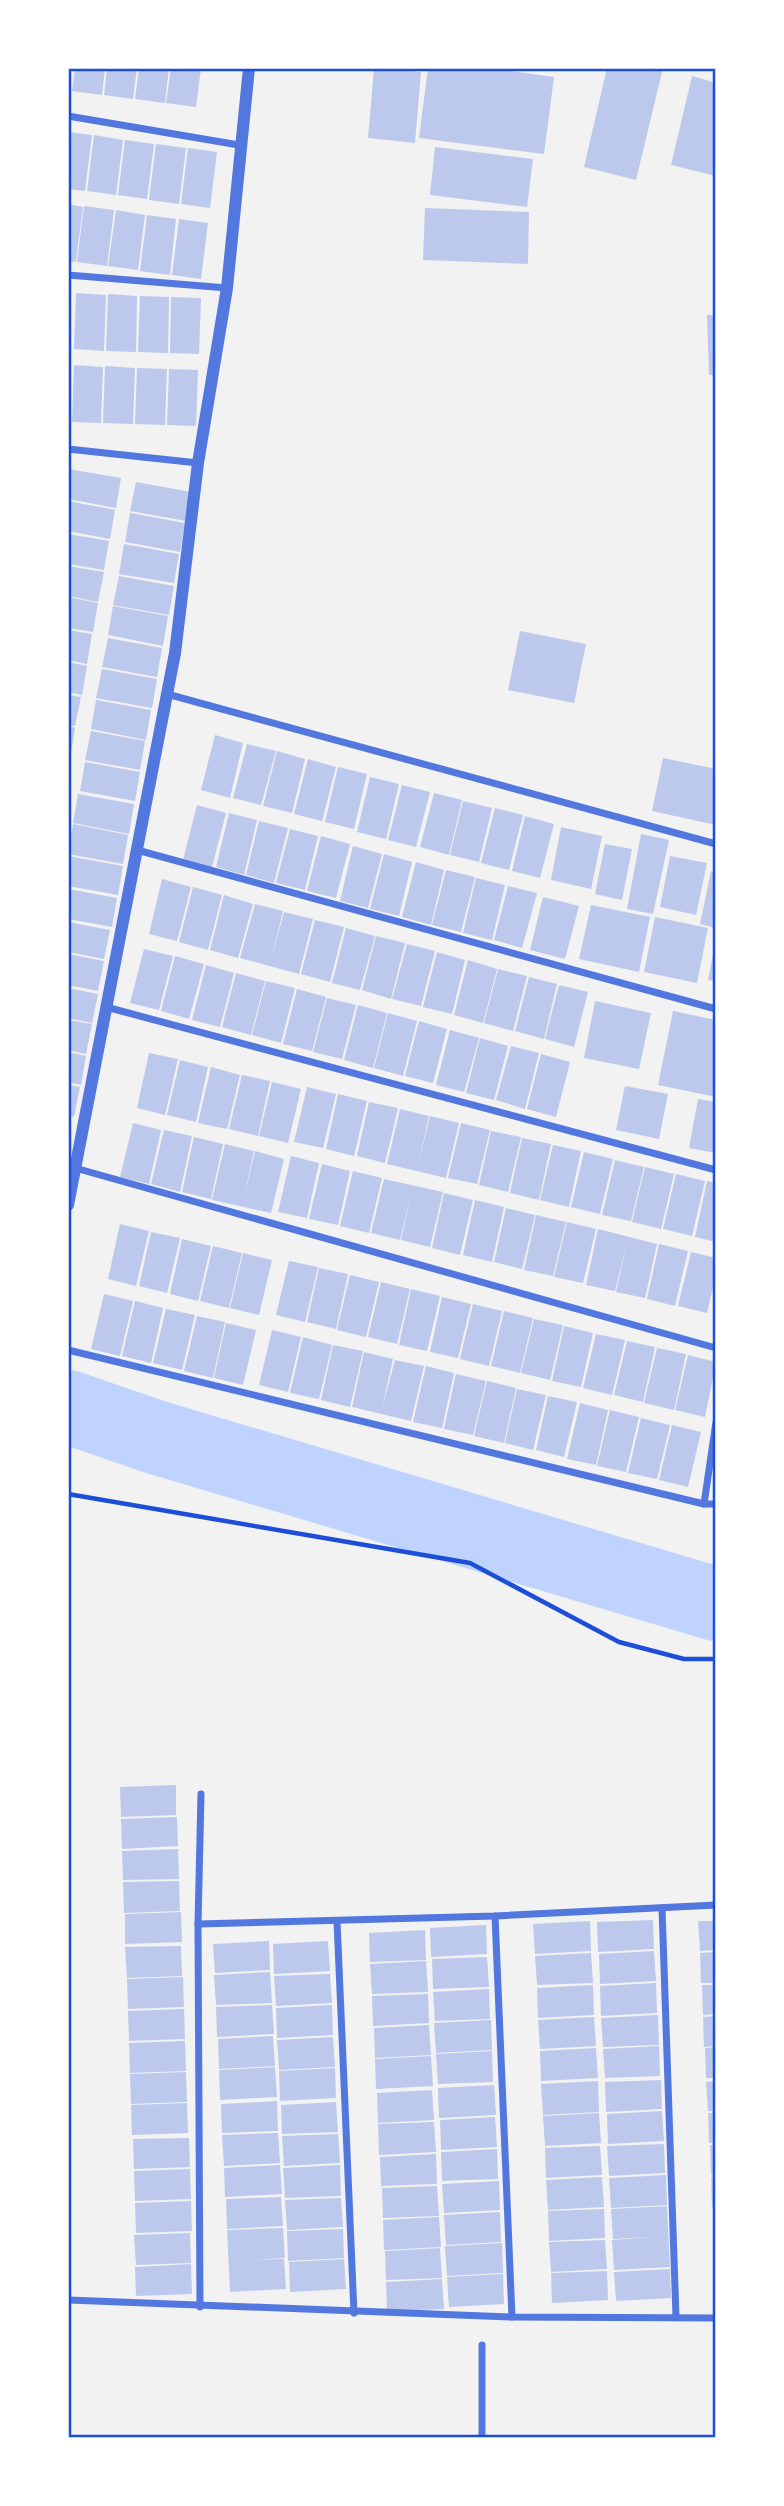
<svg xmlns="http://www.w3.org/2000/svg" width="784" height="2506" viewBox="0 0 784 2506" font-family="Helvetica,sans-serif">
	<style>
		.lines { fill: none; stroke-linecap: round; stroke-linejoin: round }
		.river { stroke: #bfd3fe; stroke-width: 74 }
		.building { fill: #bdc9ec }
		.path { stroke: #1d4ed8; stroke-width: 4.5 }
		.minor { stroke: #5277de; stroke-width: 7 }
		.tertiary { stroke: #5277de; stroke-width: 12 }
		.neatline { fill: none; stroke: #1d4ed8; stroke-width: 2.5 }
	</style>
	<rect width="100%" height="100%" fill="#f2f2f2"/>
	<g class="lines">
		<path class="river" d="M68,1407L155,1437L716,1604"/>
	</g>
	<g class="building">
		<path d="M75,68H105L102,95L72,91Z"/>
		<path d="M107,68H137L133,99L104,95Z"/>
		<path d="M139,68H169L165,103L135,99Z"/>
		<path d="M171,68H201L196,107L166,103Z"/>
		<path d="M374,68L421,72L415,143L368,138Z"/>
		<path d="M428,68H489L554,77L544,154L419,138Z"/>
		<path d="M607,68H663L636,180L584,167Z"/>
		<path d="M692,76L716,83V176L671,165Z"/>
		<path d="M68,132L92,135L85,191L68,189Z"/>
		<path d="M94,135L123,140L116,195L87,191Z"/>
		<path d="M125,140L154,144L147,199L118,195Z"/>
		<path d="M156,144L186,148L179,204L149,200Z"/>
		<path d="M435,147L533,159L527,207L430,195Z"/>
		<path d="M188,148L217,152L210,208L181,204Z"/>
		<path d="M68,204L83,207L76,262L68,261Z"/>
		<path d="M84,206L114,210L107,266L77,262Z"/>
		<path d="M425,208L529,212L528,264L423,260Z"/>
		<path d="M116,210L145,215L138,270L108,266Z"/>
		<path d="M147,215L176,219L170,275L140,271Z"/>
		<path d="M179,219L208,223L201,279L172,275Z"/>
		<path d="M76,293L106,295L104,351L74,349Z"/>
		<path d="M108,294L137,296L136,352L106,351Z"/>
		<path d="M140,296L169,297L168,353L138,352Z"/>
		<path d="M171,297L201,298L199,354L170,353Z"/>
		<path d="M707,315H716V375H709Z"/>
		<path d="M74,365L103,367L101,423L72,422Z"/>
		<path d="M105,366L135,368L133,424L103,423Z"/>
		<path d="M137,368L167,369L165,425L135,424Z"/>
		<path d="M169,369L198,370L196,426L167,425Z"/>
		<path d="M68,469L121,478L116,508L68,499Z"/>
		<path d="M136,482L191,492L186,521L130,511Z"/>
		<path d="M68,501L115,510L110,539L68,531Z"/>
		<path d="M130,513L185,523L180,552L125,542Z"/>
		<path d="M68,534L109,541L104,570L68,564Z"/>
		<path d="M124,544L179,554L174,583L119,574Z"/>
		<path d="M68,566L104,572L98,602L68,596Z"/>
		<path d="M119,576L174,586L169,615L113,605Z"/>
		<path d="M68,597L98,603L93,632L68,628Z"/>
		<path d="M113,606L168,616L163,646L108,635Z"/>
		<path d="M68,630L92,634L87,664L68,660Z"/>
		<path d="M520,631L586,644L574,703L508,690Z"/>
		<path d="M108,638L162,648L157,677L102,667Z"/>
		<path d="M68,662L87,666L82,695L68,692Z"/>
		<path d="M102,669L157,679L152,708L96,698Z"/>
		<path d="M68,695L81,697L75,726L68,725Z"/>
		<path d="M96,700L151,710L146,740L91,729Z"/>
		<path d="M68,726L75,728L70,759H68Z"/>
		<path d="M91,731L145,741L140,770L85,760Z"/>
		<path d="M215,735L243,743L230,798L201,790Z"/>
		<path d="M247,744L276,751L261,805L233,798Z"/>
		<path d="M277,751L305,759L292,813L263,806Z"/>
		<path d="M663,758L716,769V825L652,811Z"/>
		<path d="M308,759L336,767L322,821L294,814Z"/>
		<path d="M85,762L140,772L135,801L80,791Z"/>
		<path d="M338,767L367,774L354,829L325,822Z"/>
		<path d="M370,777L399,784L386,839L357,832Z"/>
		<path d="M402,785L430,792L416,847L388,840Z"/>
		<path d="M434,793L462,800L449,855L420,847Z"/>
		<path d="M78,794L134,804L129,834L73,823Z"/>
		<path d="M463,801L492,808L479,862L450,855Z"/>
		<path d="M197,805L226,813L212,867L183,860Z"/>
		<path d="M495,808L523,815L509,870L481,863Z"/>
		<path d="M229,813L257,820L244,875L216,867Z"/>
		<path d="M525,816L554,824L540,878L512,871Z"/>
		<path d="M259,821L288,828L274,883L246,875Z"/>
		<path d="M73,824L128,835L123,864L68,854Z"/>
		<path d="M561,827L602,836L591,889L551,880Z"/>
		<path d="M290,829L318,836L305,890L276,883Z"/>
		<path d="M641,834L669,840L653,914L627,909Z"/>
		<path d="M321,836L350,844L336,898L307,891Z"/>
		<path d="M605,844L632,849L622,900L595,894Z"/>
		<path d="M353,846L382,854L368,908L340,901Z"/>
		<path d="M384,854L412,862L399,916L370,909Z"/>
		<path d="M68,856L123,866L118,895L68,886Z"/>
		<path d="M670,856L707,863L696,915L660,907Z"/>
		<path d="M416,862L444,870L431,925L402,917Z"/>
		<path d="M446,870L475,877L461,932L432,925Z"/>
		<path d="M711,871L716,873V928L700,924Z"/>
		<path d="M476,878L505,885L492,940L463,933Z"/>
		<path d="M162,879L191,887L177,941L149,934Z"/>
		<path d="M508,886L537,893L522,948L494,940Z"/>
		<path d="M193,887L222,895L208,950L179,942Z"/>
		<path d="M68,889L117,898L112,927L68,919Z"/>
		<path d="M224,895L253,904L238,958L210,950Z"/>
		<path d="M543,897L579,906L565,959L530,950Z"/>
		<path d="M255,904L283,911L271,961L284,912L313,919L299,974L240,958Z"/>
		<path d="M591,905L650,917L639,972L579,959Z"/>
		<path d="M655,917L708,928L697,983L644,972Z"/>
		<path d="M315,920L344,927L330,982L301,974Z"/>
		<path d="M68,922L110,930L104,959L68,952Z"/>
		<path d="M346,928L375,936L360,990L332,983Z"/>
		<path d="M376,936L405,943L391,999L362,990Z"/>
		<path d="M407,944L435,951L421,1006L392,999Z"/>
		<path d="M144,949L173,956L159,1010L130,1003Z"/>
		<path d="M714,949H716V981L708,980Z"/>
		<path d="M437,952L465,960L452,1014L423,1007Z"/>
		<path d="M68,954L104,961L98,991L68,985Z"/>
		<path d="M175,956L204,964L189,1019L161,1011Z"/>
		<path d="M468,960L497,969L483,1023L454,1015Z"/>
		<path d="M206,965L234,973L220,1027L192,1020Z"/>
		<path d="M498,969L527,976L513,1031L484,1023Z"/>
		<path d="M236,973L265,981L251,1035L222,1027Z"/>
		<path d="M529,977L557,984L544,1039L515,1031Z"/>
		<path d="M266,981L295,988L281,1043L252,1035Z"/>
		<path d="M559,985L588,992L574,1047L545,1039Z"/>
		<path d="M68,988L98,994L92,1023L68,1018Z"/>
		<path d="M297,989L326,997L312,1051L283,1044Z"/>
		<path d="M327,998L356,1005L342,1059L313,1052Z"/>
		<path d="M595,1001L651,1013L639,1069L584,1058Z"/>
		<path d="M358,1005L387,1013L373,1068L344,1060Z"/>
		<path d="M673,1011L716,1020V1097L658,1085Z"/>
		<path d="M388,1013L417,1021L403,1076L374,1068Z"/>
		<path d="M68,1020L92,1024L86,1054L68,1050Z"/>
		<path d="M419,1021L447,1029L433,1083L405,1076Z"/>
		<path d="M450,1030L479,1038L464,1092L436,1085Z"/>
		<path d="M480,1038L508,1046L494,1100L466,1093Z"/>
		<path d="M511,1046L539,1053L525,1109L496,1100Z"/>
		<path d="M68,1052L86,1056L81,1085L68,1082Z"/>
		<path d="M149,1053L178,1059L165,1115L137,1108Z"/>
		<path d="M541,1054L570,1062L556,1117L527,1109Z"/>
		<path d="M180,1060L208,1067L196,1122L167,1115Z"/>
		<path d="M211,1067L240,1075L227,1129L198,1123Z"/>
		<path d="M242,1075L270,1081L258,1136L229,1129Z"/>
		<path d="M272,1082L301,1089L288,1143L259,1136Z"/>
		<path d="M68,1085L80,1087L74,1117L68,1115Z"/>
		<path d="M625,1086L668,1094L659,1139L616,1130Z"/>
		<path d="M307,1087L336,1094L323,1148L294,1142Z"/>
		<path d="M338,1094L367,1101L354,1156L326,1149Z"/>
		<path d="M698,1099L716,1102V1153L689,1148Z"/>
		<path d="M369,1102L398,1108L385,1163L357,1156Z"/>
		<path d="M400,1109L429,1116L418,1165L430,1116L459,1123L446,1178L387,1164Z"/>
		<path d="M133,1123L161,1130L149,1184L120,1177Z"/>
		<path d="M461,1123L490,1130L477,1184L448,1178Z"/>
		<path d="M164,1130L192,1136L180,1192L151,1184Z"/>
		<path d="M491,1131L521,1137L508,1192L479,1185Z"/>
		<path d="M194,1137L223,1144L211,1199L182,1192Z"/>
		<path d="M522,1138L551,1144L539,1200L510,1193Z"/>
		<path d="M225,1144L254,1151L243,1201L255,1151L284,1159L271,1213L212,1200Z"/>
		<path d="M553,1145L581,1151L569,1207L540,1200Z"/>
		<path d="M584,1152L613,1159L600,1214L571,1207Z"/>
		<path d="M291,1156L319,1163L307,1218L278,1212Z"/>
		<path d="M615,1160L644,1167L631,1221L602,1215Z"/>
		<path d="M322,1164L350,1171L338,1225L309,1219Z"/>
		<path d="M645,1167L674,1174L661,1229L632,1222Z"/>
		<path d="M353,1171L382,1178L369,1233L340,1226Z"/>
		<path d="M676,1174L705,1181L692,1236L663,1229Z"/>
		<path d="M384,1179L443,1192L430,1247L401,1240L412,1191L400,1240L371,1233Z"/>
		<path d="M707,1181L716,1183V1242L695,1237Z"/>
		<path d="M444,1193L473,1200L460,1255L432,1248Z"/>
		<path d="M475,1200L504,1207L492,1262L463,1255Z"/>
		<path d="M506,1208L535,1215L522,1269L494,1262Z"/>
		<path d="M536,1215L566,1222L553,1276L524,1270Z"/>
		<path d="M567,1222L596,1229L583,1283L554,1277Z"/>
		<path d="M120,1224L149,1231L136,1286L108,1279Z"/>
		<path d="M598,1229L657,1244L645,1298L616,1292L627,1243L615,1291L586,1285Z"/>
		<path d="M151,1232L180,1238L167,1293L139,1286Z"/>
		<path d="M182,1239L211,1246L198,1301L170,1294Z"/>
		<path d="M659,1244L688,1251L675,1306L647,1299Z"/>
		<path d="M213,1246L242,1253L229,1308L200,1301Z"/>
		<path d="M691,1252L716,1258V1274L707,1313L678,1306Z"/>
		<path d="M243,1253L272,1260L259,1315L230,1308Z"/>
		<path d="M289,1261L318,1267L305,1322L276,1315Z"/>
		<path d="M319,1268L348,1274L336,1329L307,1322Z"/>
		<path d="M350,1275L379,1282L366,1337L337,1330Z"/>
		<path d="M381,1282L410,1289L397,1344L368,1337Z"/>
		<path d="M411,1289L440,1296L427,1351L399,1345Z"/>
		<path d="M104,1294L133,1301L120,1356L91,1349Z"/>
		<path d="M442,1297L471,1304L458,1358L430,1352Z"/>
		<path d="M135,1301L163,1308L151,1363L122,1356Z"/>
		<path d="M473,1304L502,1311L489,1366L460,1359Z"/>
		<path d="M166,1309L195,1315L182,1370L153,1363Z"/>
		<path d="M504,1311L533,1318L520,1373L491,1366Z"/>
		<path d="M197,1316L225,1322L213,1378L184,1371Z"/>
		<path d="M534,1319L563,1325L550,1380L521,1373Z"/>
		<path d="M226,1323L256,1330L243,1385L214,1378Z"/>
		<path d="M564,1326L593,1333L581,1387L552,1381Z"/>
		<path d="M272,1330L301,1337L288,1392L259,1385Z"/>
		<path d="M596,1334L625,1340L612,1395L583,1388Z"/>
		<path d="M303,1337L332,1345L319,1399L290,1393Z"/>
		<path d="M627,1341L655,1347L643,1402L614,1395Z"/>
		<path d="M333,1345L363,1351L350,1407L321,1400Z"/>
		<path d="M657,1348L686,1354L674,1410L644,1403Z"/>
		<path d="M364,1352L393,1359L382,1408L395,1360L424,1366L411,1421L352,1407Z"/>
		<path d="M688,1355L716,1362L705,1417L675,1410Z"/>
		<path d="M426,1366L454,1373L442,1428L413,1422Z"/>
		<path d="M456,1374L486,1381L473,1435L444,1429Z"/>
		<path d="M487,1381L516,1388L504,1443L474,1436Z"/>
		<path d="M517,1389L546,1395L533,1450L505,1443Z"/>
		<path d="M548,1396L577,1402L564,1457L536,1450Z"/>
		<path d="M580,1403L608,1410L596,1465L567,1459Z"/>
		<path d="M610,1410L639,1417L626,1472L597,1466Z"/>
		<path d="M641,1418L670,1425L657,1479L628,1473Z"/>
		<path d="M672,1425L701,1432L688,1487L659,1480Z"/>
		<path d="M176,1785V1815L121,1817L120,1787Z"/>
		<path d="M177,1817L178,1846L122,1849L121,1819Z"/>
		<path d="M178,1849L179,1879L123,1880L122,1851Z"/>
		<path d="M179,1881L180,1911L124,1913L123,1882Z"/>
		<path d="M181,1912L182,1942L125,1944V1914Z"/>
		<path d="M653,1920L654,1949L598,1952L597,1922Z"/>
		<path d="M590,1921L591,1951L535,1954L533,1924Z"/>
		<path d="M698,1921H716V1950L700,1951Z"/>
		<path d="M486,1925L487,1954L431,1957L430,1928Z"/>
		<path d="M425,1930L426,1960L370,1962L369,1933Z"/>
		<path d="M269,1941L270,1970L215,1973L213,1944Z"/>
		<path d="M328,1941L330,1971L274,1974L273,1944Z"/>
		<path d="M181,1946L182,1976L127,1978L125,1947Z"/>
		<path d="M654,1951L656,1981L600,1984L599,1954Z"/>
		<path d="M716,1952V1983H701L700,1953Z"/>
		<path d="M591,1953L593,1983L537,1985L535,1956Z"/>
		<path d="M487,1957L489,1987L433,1989L432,1959Z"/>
		<path d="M426,1961L428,1992L372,1994L370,1964Z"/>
		<path d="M270,1972L272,2003L216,2005L214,1975Z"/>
		<path d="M330,1974L332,2003L276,2006L274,1976Z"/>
		<path d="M183,1977L184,2007L128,2009L127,1979Z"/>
		<path d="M656,1983L657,2013L601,2016L600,1986Z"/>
		<path d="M593,1985L594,2015L538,2018L537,1988Z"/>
		<path d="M702,1985H716V2014L703,2015Z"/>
		<path d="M489,1989L490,2019L435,2021L433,1992Z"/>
		<path d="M428,1994L429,2023L373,2026L372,1996Z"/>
		<path d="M272,2005L274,2034L217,2037L216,2007Z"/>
		<path d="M332,2005L333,2035L277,2038L276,2008Z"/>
		<path d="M184,2009L185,2039L129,2041L128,2011Z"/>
		<path d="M658,2015L659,2045L603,2047L601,2018Z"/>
		<path d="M716,2016V2046L704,2047L703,2017Z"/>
		<path d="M594,2017L596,2046L540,2049L538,2020Z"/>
		<path d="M491,2020L492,2050L436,2053L434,2023Z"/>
		<path d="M429,2025L431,2055L375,2058L374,2028Z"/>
		<path d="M273,2036L275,2066L219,2069L218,2039Z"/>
		<path d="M333,2037L335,2067L279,2070L277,2040Z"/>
		<path d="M185,2041L186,2071L130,2073L129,2043Z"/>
		<path d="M659,2046L660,2076L605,2078L603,2049Z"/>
		<path d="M716,2047V2078H706L705,2048Z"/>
		<path d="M596,2048L598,2078L541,2081L540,2051Z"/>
		<path d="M492,2051L493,2082L438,2084L436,2054Z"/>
		<path d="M431,2056L433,2086L376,2089L375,2059Z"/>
		<path d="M275,2067L277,2097L220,2100L219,2070Z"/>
		<path d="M335,2068L336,2098L280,2101L279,2071Z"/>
		<path d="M186,2072L187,2102L131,2104L130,2074Z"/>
		<path d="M661,2080L662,2109L606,2112L605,2082Z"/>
		<path d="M598,2081L599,2112L543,2115L541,2084Z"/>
		<path d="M716,2081V2111H708L706,2082Z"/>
		<path d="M494,2085L496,2115L439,2118L438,2088Z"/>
		<path d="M432,2090L434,2120L378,2123L377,2093Z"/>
		<path d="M277,2101L278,2131L222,2133L221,2104Z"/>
		<path d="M336,2102L338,2132L282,2134L281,2105Z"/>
		<path d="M187,2103L188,2133L132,2135L131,2105Z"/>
		<path d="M662,2111L664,2141L608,2144L607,2114Z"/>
		<path d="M599,2113L601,2143L545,2146L543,2116Z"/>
		<path d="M708,2113H716V2143H709Z"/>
		<path d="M495,2117L497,2147L441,2150L440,2120Z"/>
		<path d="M434,2122L436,2152L379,2155L378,2124Z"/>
		<path d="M278,2133L280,2163L224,2166L222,2135Z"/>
		<path d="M338,2134L340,2163L284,2166L282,2136Z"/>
		<path d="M189,2138L190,2167L134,2169L133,2139Z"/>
		<path d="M664,2144L665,2173L609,2176L607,2146Z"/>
		<path d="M710,2145H716V2175H711Z"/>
		<path d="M600,2146L602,2175L546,2178L545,2148Z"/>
		<path d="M497,2149L498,2179L442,2181L441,2152Z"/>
		<path d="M436,2154L437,2184L381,2186L380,2157Z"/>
		<path d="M280,2165L282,2194L225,2197L224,2168Z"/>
		<path d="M340,2165L341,2196L285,2198L283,2168Z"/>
		<path d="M190,2169L191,2199L135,2201L134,2171Z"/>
		<path d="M666,2175L667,2205L611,2208L609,2178Z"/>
		<path d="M602,2177L604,2207L548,2210L546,2180Z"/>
		<path d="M711,2177H716V2207H712Z"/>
		<path d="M499,2181L500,2210L444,2213L442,2184Z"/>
		<path d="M437,2186L439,2216L383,2218L382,2188Z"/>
		<path d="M281,2197L283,2226L227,2229L226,2199Z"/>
		<path d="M341,2198L343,2227L287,2230L285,2200Z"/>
		<path d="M191,2201L192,2231L136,2233L135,2203Z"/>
		<path d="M667,2206L670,2267L614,2270L612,2240L649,2237L613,2239L611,2209Z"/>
		<path d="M604,2209L605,2238L549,2241L548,2211Z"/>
		<path d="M500,2212L501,2242L446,2245L444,2215Z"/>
		<path d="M439,2217L441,2247L384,2250L383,2220Z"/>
		<path d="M283,2228L285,2258L248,2260L284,2259L286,2289L230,2292L227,2230Z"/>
		<path d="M343,2229L344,2258L288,2261L287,2231Z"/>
		<path d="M190,2233L191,2263L136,2265L134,2235Z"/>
		<path d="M605,2240L607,2269L551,2272L549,2242Z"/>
		<path d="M502,2243L503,2273L447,2276L445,2246Z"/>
		<path d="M440,2248L442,2278L386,2280L385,2251Z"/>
		<path d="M344,2259L346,2289L290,2292L289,2262Z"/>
		<path d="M191,2264L192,2294L136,2296L135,2267Z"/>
		<path d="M670,2269L671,2298L616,2301L614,2272Z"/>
		<path d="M607,2271L608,2300L552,2303L551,2273Z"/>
		<path d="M503,2274L504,2304L449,2307L447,2277Z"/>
		<path d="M442,2279L444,2309L387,2311L386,2282Z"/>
	</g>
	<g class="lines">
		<path class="path" d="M68,1494L470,1563L619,1642L684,1659H716"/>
		<g class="minor">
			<path d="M68,116L239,145"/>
			<path d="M68,275L227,288"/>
			<path d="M68,449L198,463"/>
			<path d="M167,694L716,844"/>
			<path d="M137,850L716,1009"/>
			<path d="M106,1007L716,1170"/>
			<path d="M68,1166L716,1348"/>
			<path d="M68,1350L704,1504H716"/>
			<path d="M704,1504L716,1422"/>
			<path d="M662,1908L676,2317"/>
			<path d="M495,1916L512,2317"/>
			<path d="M337,1921L354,2313"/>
			<path d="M198,1924L495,1916L716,1905"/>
			<path d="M68,2300L512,2317L716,2318"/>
			<path d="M200,2307L198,1924L201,1794"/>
			<path d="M482,2438V2345"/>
		</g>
		<path class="tertiary" d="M68,1205L175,653L198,463L227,288L249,68"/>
	</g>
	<rect width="784" height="2506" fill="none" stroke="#ffffff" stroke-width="140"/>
	<rect x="70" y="70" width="644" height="2366" class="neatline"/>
</svg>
